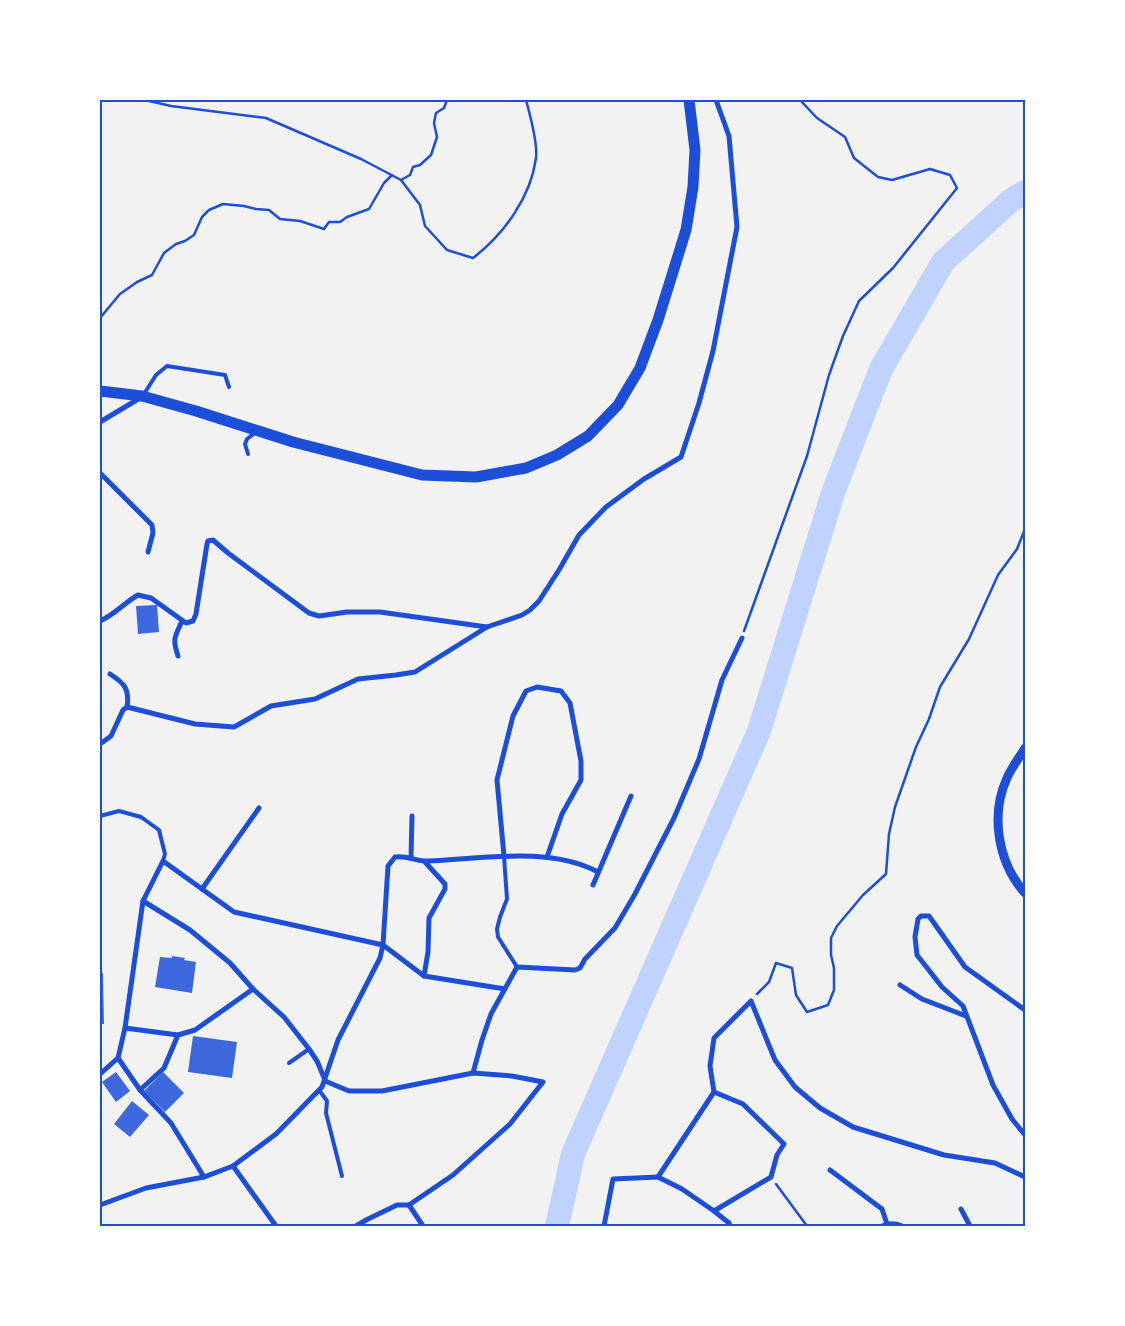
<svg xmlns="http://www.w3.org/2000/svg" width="1125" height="1326" viewBox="0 0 1125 1326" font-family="Barlow,sans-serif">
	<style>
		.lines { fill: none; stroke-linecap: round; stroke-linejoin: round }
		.river { stroke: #bfd3fe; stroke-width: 24 }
		.building { fill: #3d67dc }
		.path { stroke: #1d4ed8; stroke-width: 2.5 }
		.service { stroke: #1d4ed8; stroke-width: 4 }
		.minor { stroke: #1d4ed8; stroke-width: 5 }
		.tertiary { stroke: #1d4ed8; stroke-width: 9 }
		.primary { stroke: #1d4ed8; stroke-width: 11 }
		.neatline { fill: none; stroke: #1d4ed8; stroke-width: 2 }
	</style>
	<rect width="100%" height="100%" fill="#f2f2f2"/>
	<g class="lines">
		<path class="river" d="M557,1226L573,1154L759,731L834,490L881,369L943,262L1010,201L1025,192"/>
	</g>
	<g class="building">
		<path d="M157,605L159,632L138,634L136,606Z"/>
		<path d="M172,956L185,958L184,960L196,962L192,993L155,987L160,957L172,958Z"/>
		<path d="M100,973H103L104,1024H100Z"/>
		<path d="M193,1036L237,1042L232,1078L188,1072Z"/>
		<path d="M116,1072L130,1091L116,1102L102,1082Z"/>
		<path d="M163,1072L184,1093L165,1112L144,1091Z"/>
		<path d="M132,1101L149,1115L130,1137L114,1124Z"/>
	</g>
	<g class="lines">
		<g class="path">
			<path d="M145,100L171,106L266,118L361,159L401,180L420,205L425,226L447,250L473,258C504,234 531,197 536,158C538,143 530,115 526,100"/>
			<path d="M401,180L410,175L413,167L420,165L431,155L437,137L434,123L436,113L444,108L447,100"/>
			<path d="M100,318L120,294L137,282L152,275L164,253L176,244L185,241L194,235L202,217L209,210L223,204L244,206L256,209L269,210L280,219L300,221L324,229L329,222H340L347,217L369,209L384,183L392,175"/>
			<path d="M744,631L807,456L829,375L843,336L859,301L893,268L957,188L950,175L930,169L892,180L878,177L854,158L845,137L817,118L800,100"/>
			<path d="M757,994L769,982L776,963L792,968L796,995L807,1012L828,1005L834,990V968L831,955V938L837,926L863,895L886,874L889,834L895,807L916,747L929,719L940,687L969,639L998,575L1017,549L1025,529"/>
			<path d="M776,1184L807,1226"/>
		</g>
		<g class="service">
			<path d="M144,394L156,375L167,366L225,375L229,387"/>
			<path d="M248,454L245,444L247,439L256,432"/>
			<path d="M100,816L119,811L141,817L159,830L165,854L163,861"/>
			<path d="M504,856L507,899L500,917L497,929L498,937L517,967"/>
			<path d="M289,1063L309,1049"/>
			<path d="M319,1090L327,1101L326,1113L342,1176"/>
		</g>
		<g class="minor">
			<path d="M100,422L140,398"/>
			<path d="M100,473L152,525L153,533L148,552"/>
			<path d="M100,621C114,615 124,603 138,595L151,598L186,623L193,621L196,614L207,544L208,541L213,540L228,553L309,613L319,616L347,612H380L487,627"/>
			<path d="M178,656C172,638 175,637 182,621"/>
			<path d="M110,674C124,683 130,689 127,707"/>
			<path d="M100,744L111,736L123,710L127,707L195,724L234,727L271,706L315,699L358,679L396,675L415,672L487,627L522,615L530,610L539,601L559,570L579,535L606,507L644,479L681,457L699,403L713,351L737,227L729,136L716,100"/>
			<path d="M504,856L497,780L513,716L526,691L537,687L561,691L570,703L581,761V780L562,814L547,857"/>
			<path d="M411,858L412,816"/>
			<path d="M593,885L631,796"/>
			<path d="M202,889L259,808"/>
			<path d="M143,901L190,930L230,963L253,989L284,1017L309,1049L317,1061L325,1080"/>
			<path d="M424,976L428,952L429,918L445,889V884L425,862"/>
			<path d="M900,985L922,999L966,1016"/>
			<path d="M1025,1010L965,967L929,916H921L918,919L915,937L917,955L942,987L963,1006L993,1085L1012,1119L1025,1135"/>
			<path d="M125,1028L178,1035L195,1030L253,989"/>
			<path d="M118,1058L125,1028L143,901L163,861L234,912L383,945L424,976L505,989"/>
			<path d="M118,1058L140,1090L171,1123L204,1177"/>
			<path d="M473,1073L482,1040L491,1014L517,967L575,970L580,968L585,959L615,928L635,894L674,818L699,759L722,680L742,638"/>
			<path d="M100,1074L118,1058"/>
			<path d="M325,1081L349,1091H382L473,1073L512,1076L543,1082L510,1124L453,1175L409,1205H397L366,1220L356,1226"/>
			<path d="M140,1090L164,1068L178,1035"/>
			<path d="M233,1166L276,1226"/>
			<path d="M830,1170L882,1209L887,1224"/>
			<path d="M658,1177L714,1092"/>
			<path d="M100,1205L146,1188L204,1177L233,1166L276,1134L322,1087L338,1040L380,958L383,945L388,866L395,857C407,855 417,862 428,861C482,859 548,846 598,872"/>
			<path d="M409,1205L423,1226"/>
			<path d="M961,1209L970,1226"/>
			<path d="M604,1226L613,1179L658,1177L682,1189L714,1211"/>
			<path d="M730,1226L729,1223L714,1211L771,1177L777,1155L784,1144L743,1104L714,1092L710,1066L714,1038L751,1001L775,1060L795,1087L820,1108L853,1127L944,1155L995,1163L1025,1177"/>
			<path d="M882,1226C889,1223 895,1223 902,1226"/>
		</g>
		<path class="tertiary" d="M1025,748C1019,758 1012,767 1007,778C990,815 998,863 1025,893"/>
		<path class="primary" d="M100,391L142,396L196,411L293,442L422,475L476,477L526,468L557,455L588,436L618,405L640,368L658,320L686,230L693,187L695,150L689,100"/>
	</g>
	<rect width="1125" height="1326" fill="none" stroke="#ffffff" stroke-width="202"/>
	<rect x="101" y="101" width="923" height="1124" class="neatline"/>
</svg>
